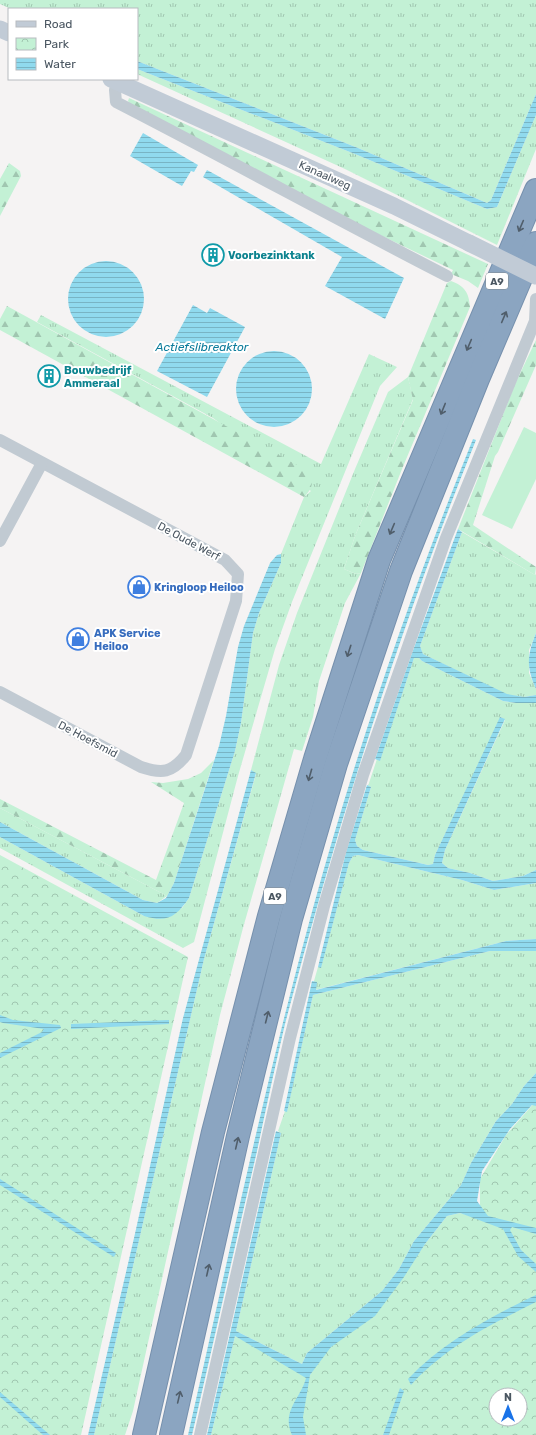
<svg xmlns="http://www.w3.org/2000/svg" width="536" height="1435" viewBox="0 0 536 1435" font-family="Rubik,sans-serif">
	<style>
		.grass { fill: url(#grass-tufts) }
		.forest { fill: url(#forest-firs) }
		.park { fill: url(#park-crowns); fill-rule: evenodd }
		.garden { fill: #c3f1d5 }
		.water { fill: url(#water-rules) }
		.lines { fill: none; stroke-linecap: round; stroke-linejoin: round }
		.highway-casing { stroke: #7690ad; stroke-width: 24 }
		.street { stroke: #c1cad2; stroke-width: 12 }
		.secondary { stroke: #c1cbd6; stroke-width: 17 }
		.highway { stroke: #8ba5c1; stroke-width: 22 }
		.secondary-bridge { stroke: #c1cbd6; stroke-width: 17 }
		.oneway { stroke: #505e6b }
		.labels { text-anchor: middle; stroke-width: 4; stroke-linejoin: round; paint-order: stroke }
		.shield { fill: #fff; stroke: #808990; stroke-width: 1 }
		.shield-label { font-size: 10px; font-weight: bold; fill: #4a5661 }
		.street-label { font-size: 11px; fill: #4a5661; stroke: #fff }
		.culture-label { font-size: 11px; font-weight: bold; fill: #0d838f; stroke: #fff; text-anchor: start }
		.shop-label { font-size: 11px; font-weight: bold; fill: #366cbe; stroke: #fff; text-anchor: start }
		.water-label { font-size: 12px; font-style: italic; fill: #0c7c9b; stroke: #fff }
	</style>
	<defs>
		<pattern id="grass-tufts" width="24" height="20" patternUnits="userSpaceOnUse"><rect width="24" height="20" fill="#c3f1d5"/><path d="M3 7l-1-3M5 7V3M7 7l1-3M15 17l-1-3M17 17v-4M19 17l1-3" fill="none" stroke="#a0c6b0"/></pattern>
		<pattern id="forest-firs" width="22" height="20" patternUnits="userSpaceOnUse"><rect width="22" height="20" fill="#c3f1d5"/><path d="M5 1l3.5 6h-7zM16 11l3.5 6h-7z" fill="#a0c6b0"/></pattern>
		<pattern id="park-crowns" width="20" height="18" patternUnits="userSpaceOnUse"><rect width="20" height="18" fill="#c3f1d5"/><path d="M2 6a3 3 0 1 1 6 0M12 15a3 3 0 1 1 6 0" fill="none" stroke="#a0c6b0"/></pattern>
		<pattern id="water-rules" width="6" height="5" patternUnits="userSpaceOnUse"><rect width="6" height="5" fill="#90daee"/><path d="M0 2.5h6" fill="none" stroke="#78b4c4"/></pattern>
	</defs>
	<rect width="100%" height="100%" fill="#f5f3f3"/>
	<g class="grass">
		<path d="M0,0H536V94L491,200L487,203L358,148L137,61V9H11L0,4Z"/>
		<path d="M137,69L355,154L487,209L497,207L536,115V149L497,245L345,169L137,74Z"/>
		<path d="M41,315L321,464L369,354L397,367L380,386L292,602L275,649L238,776L194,942L183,948L0,848V837L144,916L182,908L189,898L235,751L241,723L253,633L259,613L281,563V554L304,497L311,491L213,418L37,322Z"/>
		<path d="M408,377L413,399L355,536L344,569L356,574L361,573L345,603L319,681L313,717L302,751L294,749L243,928L220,1015L133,1411L125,1435H94L204,959L256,774L251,770L279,665L297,613L355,469L388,392Z"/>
		<path d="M462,532L535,575L536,574V633L529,650V673L536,689V695L524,697L507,695L423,654L420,646Z"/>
		<path d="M414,658H419L422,661L503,701L516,703H536V870L523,876L493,881L470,873L448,868L442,863L445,850L505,720L501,717L435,855L433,864L428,865L363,850L357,846L355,840L371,787L368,786L377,759L380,760Z"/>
		<path d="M0,808L167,896L157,903L143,900L0,822Z"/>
		<path d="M358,855L462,880L494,890L536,883V939L506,941L315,990L314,981L318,967H321L349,863L353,856Z"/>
		<path d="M490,951H536V1073L524,1086L512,1104L496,1121L471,1163L461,1185L414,1241L399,1269L382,1291L307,1353L302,1364L236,1331L281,1133L278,1131L285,1111H287L313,995Z"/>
	</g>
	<g class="forest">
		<path d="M129,98L488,264L478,288L468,281L451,274L453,270L353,222L132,107L128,101Z"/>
		<path d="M9,163L20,171L21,176L0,216V179Z"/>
		<path d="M451,281C465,286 469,293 470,307L402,469L361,573L356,574L344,569L355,536L413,400L408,377L447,283Z"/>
		<path d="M7,306L308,471C315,482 312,489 304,497L0,330V319Z"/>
		<path d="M536,340V365L498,452L495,456L473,525L536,567L535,575L458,529L515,384Z"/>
		<path d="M214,760L174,883L167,896L0,808V799L156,880L184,803L151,782L163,783L188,779L201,773Z"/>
	</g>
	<g class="park">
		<path d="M0,855L188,957L81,1435H0Z"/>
		<path d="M536,1101V1435H211L235,1336L310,1375L329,1344L376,1314L425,1244L447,1216L460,1213L486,1221L480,1206V1179L506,1135ZM496,1395H520V1419H496Z"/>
	</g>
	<path class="garden" d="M524,427L536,433V479L512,529L482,515Z"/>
	<g class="water">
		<path d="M137,61L358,148L487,203L491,200L536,94V115L497,207L487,209L355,154L137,69Z"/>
		<path d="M143,133L198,165L194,172L191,171L182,186L130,156Z"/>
		<path d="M207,170L404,278L385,319L325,286L342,257L203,177Z"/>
		<circle cx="106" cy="299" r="38"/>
		<path d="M193,305L207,313L210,308L245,327L207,397L157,371Z"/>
		<circle cx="274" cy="389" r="38"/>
		<path d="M473,439L476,440C399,630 337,825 285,1024C275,1066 266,1108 257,1151C235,1245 214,1340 192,1435H188C228,1259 265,1082 313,908C357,748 411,592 473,439Z"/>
		<path d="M458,529L462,532L420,646L423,654L507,694L524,697L536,695V703H516L503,701L422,661L419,658H414L380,761L375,759L412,653Z"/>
		<path d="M281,554V563L259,613L253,633L241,723L235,751L189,898C176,917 167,923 144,916L0,837V822L143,900L157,903L166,898L174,883L219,746L226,716L238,647L244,626L270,563L277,555Z"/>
		<path d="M536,633V689C526,667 527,655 536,633Z"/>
		<path d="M500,717L505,719L445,850L442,863L448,868L470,873L493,881L523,876L536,870V883L494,890L462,880L358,855L353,856L349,863L321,968L318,967L346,852L367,785L371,787L355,840L357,846L363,850L428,865L433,864L435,855Z"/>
		<path d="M251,770L256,773L204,959L94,1435H88L134,1238L183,1018Z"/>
		<path d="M536,939V951H490L313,995L287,1112L284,1111L312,981L317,982L316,990L506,941Z"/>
		<path d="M0,1015L13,1020L60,1025L61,1028L0,1058V1053L42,1032L44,1029L3,1023L0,1022Z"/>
		<path d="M169,1020V1024L71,1029V1024Z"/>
		<path d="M536,1073V1106L532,1105L510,1129L482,1171L477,1201L488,1216L536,1228V1234L512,1227L510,1230L521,1250L536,1264V1272L518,1256L503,1229L460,1213L447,1216L425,1244L404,1277L375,1316L331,1347L310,1375L303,1417L306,1435H292C281,1411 301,1398 306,1378L235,1336L211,1435H207L276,1131L281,1133L236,1331L302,1364L307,1353L382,1291L399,1269L414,1241L461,1185L471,1163L496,1121L512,1104L524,1086Z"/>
		<path d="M0,1179L116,1253L114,1257L0,1185Z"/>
		<path d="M536,1295V1302C490,1325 447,1346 411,1385L408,1379C443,1342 490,1317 536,1295Z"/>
		<path d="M400,1388L404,1391L389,1435H383Z"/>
		<path d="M0,1392L50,1435H43L0,1397Z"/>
	</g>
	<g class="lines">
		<g class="highway-casing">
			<g id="highway">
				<path d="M144,1435L213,1132L269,916L315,759L379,560L536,190"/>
				<path d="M171,1435L238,1136L291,919L336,764L401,571L478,379L536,243"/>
			</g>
		</g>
		<g class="street">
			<path d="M119,83L115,90L116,102C227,159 336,219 447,276"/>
			<path d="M0,440L225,560L238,574L236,601L186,755C172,773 162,774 141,767L0,692"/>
			<path d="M0,541L42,463"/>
			<path d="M200,1435L290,1038L324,906L363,775L446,538L535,321L536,299"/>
		</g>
		<g class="secondary">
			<path d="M0,29L9,33"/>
			<path d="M111,79L394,206L469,243"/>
		</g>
		<use href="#highway" class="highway"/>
		<path class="secondary-bridge" d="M469,243L536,276"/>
	</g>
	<defs><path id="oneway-shaft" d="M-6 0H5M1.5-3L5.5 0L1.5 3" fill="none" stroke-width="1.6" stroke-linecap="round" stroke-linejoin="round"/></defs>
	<g class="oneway">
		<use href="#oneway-shaft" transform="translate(521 226) rotate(113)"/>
		<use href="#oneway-shaft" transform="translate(504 317) rotate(-67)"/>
		<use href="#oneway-shaft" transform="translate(469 345) rotate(113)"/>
		<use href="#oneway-shaft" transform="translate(443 409) rotate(112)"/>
		<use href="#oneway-shaft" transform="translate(392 529) rotate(113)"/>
		<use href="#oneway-shaft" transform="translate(349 651) rotate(108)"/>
		<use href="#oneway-shaft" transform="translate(310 775) rotate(106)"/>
		<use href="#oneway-shaft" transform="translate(267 1017) rotate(-76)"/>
		<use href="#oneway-shaft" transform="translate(237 1143) rotate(-77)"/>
		<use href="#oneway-shaft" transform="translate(208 1270) rotate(-77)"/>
		<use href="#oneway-shaft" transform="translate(179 1397) rotate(-77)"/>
	</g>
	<defs>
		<g id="building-ring" transform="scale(1.15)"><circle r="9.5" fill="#fff" stroke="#0f9aa8" stroke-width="1.5"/><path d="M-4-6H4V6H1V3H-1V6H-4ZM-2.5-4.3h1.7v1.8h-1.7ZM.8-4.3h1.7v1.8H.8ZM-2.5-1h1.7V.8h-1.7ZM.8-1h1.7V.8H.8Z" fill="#0f9aa8"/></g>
		<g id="shop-ring" transform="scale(1.15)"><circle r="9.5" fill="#fff" stroke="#3f7fe0" stroke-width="1.5"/><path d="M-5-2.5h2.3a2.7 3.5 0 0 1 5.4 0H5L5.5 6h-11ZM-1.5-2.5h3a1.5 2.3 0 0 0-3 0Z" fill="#3f7fe0"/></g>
	</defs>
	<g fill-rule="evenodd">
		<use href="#building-ring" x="213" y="255"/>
		<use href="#building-ring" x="49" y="376"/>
		<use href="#shop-ring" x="139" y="587"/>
		<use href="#shop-ring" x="78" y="639"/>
	</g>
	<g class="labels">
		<g class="shield">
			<rect x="486" y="273" width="22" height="16" rx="3"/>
			<rect x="264" y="888" width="22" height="16" rx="3"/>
		</g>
		<g class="shield-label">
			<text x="497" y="285">A9</text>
			<text x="275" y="900">A9</text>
		</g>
		<g class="street-label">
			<text transform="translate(325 175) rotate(24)" y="4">Kanaalweg</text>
			<text transform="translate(189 541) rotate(28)" y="4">De Oude Werf</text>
			<text transform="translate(88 739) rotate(28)" y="4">De Hoefsmid</text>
		</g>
		<g class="culture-label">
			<text x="228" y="259">Voorbezinktank</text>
			<text x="64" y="374">Bouwbedrijf<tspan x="64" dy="13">Ammeraal</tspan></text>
		</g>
		<g class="shop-label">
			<text x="154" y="591">Kringloop Heiloo</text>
			<text x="94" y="637">APK Service<tspan x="94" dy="13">Heiloo</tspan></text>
		</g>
		<g class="water-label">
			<text x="202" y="351">Actiefslibreaktor</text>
		</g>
	</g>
	<rect x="8" y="8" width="130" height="72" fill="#ffffff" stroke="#b7bbc0"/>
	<rect x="16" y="21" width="20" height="6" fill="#c1cbd6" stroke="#b7bbc0"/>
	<text x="44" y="28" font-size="12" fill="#4a5661">Road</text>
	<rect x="16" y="38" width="20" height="12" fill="url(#park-crowns)" stroke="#b7bbc0"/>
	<text x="44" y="48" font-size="12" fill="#4a5661">Park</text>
	<rect x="16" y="58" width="20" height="12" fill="url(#water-rules)" stroke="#b7bbc0"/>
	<text x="44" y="68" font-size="12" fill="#4a5661">Water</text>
	<g transform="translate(508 1407)"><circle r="19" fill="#ffffff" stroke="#b7bbc0"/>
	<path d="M0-3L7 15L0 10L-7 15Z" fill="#1a73e8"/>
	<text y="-6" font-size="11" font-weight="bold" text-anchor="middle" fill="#4a5661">N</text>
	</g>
</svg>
